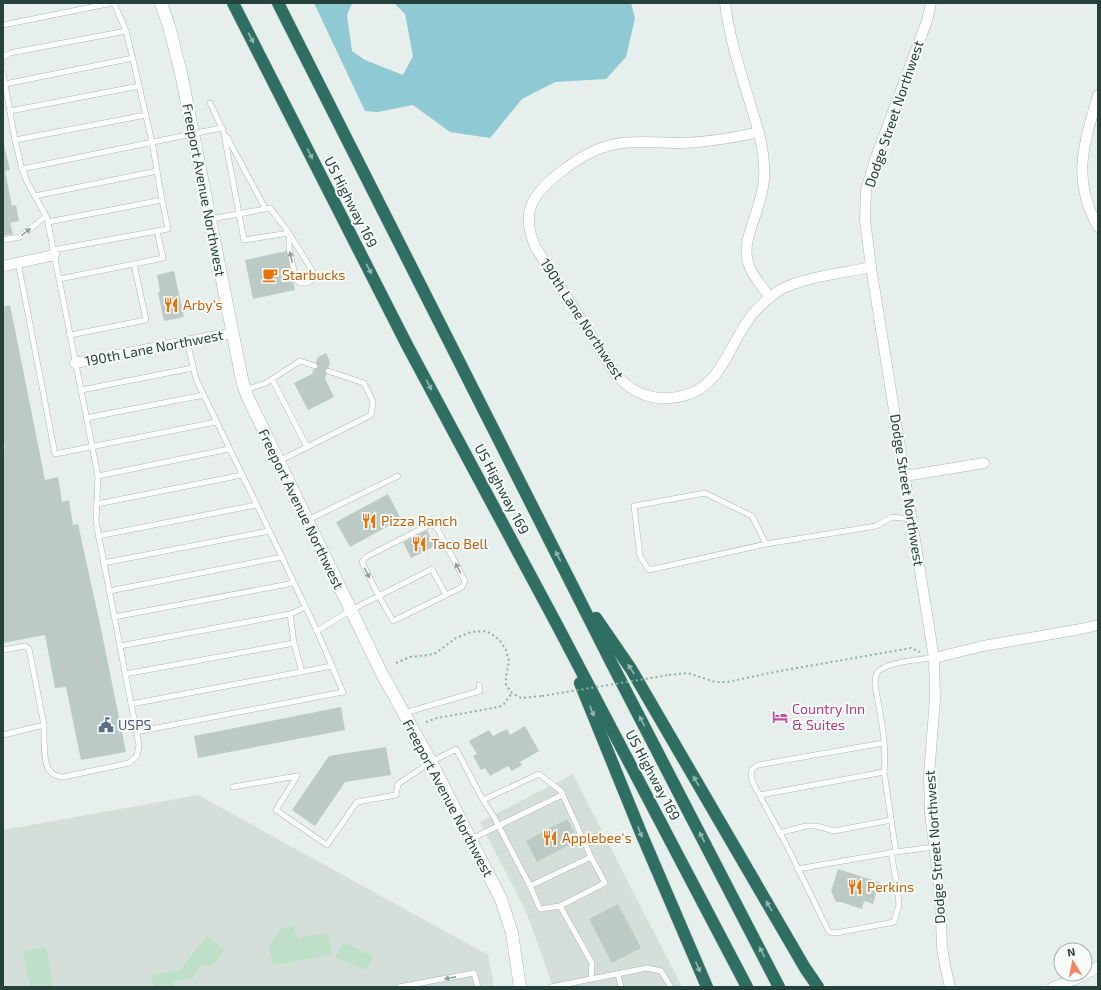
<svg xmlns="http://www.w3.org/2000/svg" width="1101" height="990" viewBox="0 0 1101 990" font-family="'Exo 2',sans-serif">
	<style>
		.built { fill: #d4dfda }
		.green { fill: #bfe0c8 }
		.water { fill: #8ec9d4 }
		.building { fill: #bbcac4 }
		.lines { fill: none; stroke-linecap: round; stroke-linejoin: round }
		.service-casing { stroke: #a8b8b2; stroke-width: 6 }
		.minor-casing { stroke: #a8b8b2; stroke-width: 11 }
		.tertiary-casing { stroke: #a8b8b2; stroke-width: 13 }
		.motorway-casing { stroke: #c2cac8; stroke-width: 13 }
		.path { stroke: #86b3a5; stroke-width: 2; stroke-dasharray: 2 3; stroke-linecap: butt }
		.service { stroke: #fff; stroke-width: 5 }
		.minor { stroke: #fff; stroke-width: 10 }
		.tertiary { stroke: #fff; stroke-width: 12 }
		.motorway { stroke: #2f6f62; stroke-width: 12 }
		.path-bridge { stroke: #86b3a5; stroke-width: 2; stroke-dasharray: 2 3; stroke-linecap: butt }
		.oneway { fill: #93b5ae }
		.oneway2 { fill: #92a09c }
		.labels { text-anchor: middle; stroke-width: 4; stroke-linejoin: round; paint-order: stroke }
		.street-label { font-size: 14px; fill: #24423a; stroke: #f7fbf9 }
		.food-label { font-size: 14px; fill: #c56008; stroke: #f7fbf9; text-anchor: start }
		.hotel-label { font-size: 14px; fill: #b23c85; stroke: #f7fbf9; text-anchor: start }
		.service-label { font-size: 14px; fill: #4e5e75; stroke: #f7fbf9; text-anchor: start }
	</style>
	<rect width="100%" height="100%" fill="#e6efeb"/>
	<g class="built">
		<path d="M573,774L682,987H553L527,914L480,822Z"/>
		<path d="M198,795L488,955L494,987H3V830Z"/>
	</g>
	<g class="green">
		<path d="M293,926L298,938L328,933L332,955L273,965L269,945L281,928Z"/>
		<path d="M207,936L225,950L213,965L200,966L193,978L173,981L174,986L155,987L150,975L180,970Z"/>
		<path d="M343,942L373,956L366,970L335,957Z"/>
		<path d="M46,947L53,987H30L23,951Z"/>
	</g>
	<path class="water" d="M314,3H352L347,15L352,51L365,60L403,75L413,56L405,14L394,3H631L635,18L626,57L606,79L555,82L522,99L490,138L450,132L413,105L378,112L365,111Z"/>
	<g class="building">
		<path d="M3,141L10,170L5,171L12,206L16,205L19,221L10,223L13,234L3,236Z"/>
		<path d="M287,251L295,290L253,299L245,260Z"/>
		<path d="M174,271L184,317L164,321L158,293L160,291L157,275Z"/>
		<path d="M10,305L45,480L58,477L62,502L69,500L73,525L78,524L100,624L126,752L81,760L66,687L55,688L45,635L3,643V449H5L3,436V307Z"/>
		<path d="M326,353L330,362L325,379L334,397L308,410L294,383L312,374L318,357Z"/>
		<path d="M388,494L401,519L350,547L336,522Z"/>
		<path d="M427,530L435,546L411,558L403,542Z"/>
		<path d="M341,707L345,730L198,758L194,736Z"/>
		<path d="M525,726L539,751L520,762L522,765L512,771L508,766L490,776L485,768L481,770L473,756L477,754L469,741L489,730L493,736L507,729L510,735Z"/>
		<path d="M386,747L391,775L345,782L315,826L292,810L329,756Z"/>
		<path d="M567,819L574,832L568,835L573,843L537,862L526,841Z"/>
		<path d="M838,869L879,882L873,904L864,901L862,909L841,902H836L831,891Z"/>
		<path d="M618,904L641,948L612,963L589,919Z"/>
	</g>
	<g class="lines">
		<g class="service-casing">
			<g id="service">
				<path d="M3,25L112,3"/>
				<path d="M3,57L10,53L126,31"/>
				<path d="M3,73L15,140L22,169L27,182L47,218L98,476L96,522L139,745L137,756L129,763L63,777C57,776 52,775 49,770C43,762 44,736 44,725L3,735"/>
				<path d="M5,84L133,58"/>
				<path d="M210,103L223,130"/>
				<path d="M10,111L139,86"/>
				<path d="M224,134L244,240L289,233"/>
				<path d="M227,137L265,208"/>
				<path d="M15,140L146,115"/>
				<path d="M22,169L221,128"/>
				<path d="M35,196L157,171"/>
				<path d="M211,219L270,208L289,233L313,272L312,280L308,283H300L296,280L289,248V233"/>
				<path d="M48,222L162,200L152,142L134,64L126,31L114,3"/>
				<path d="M3,240L20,237L46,216"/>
				<path d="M53,250L157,231"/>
				<path d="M18,262L55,454L216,422"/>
				<path d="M59,279L134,264"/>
				<path d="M70,335L146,320L134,264L163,258L157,231L168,229L162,200"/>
				<path d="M187,341L196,379L282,557"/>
				<path d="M272,379L307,447"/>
				<path d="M81,390L193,368"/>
				<path d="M245,390L266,383L300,361L315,366"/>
				<path d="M86,418L204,395"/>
				<path d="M279,461L371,415L373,402L364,383L328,371"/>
				<path d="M98,476L229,449"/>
				<path d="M97,504L242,475"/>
				<path d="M308,520L398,476"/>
				<path d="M98,536L256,505"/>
				<path d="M766,544L752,516L705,493L634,506L640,556L649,570L766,544L876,526L892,517L911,519"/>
				<path d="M103,563L269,531"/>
				<path d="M109,591L282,557L294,583"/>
				<path d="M290,614L306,607"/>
				<path d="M114,617L294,583L317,631"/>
				<path d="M120,646L290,614L294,643"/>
				<path d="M3,650L25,646L29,649L44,725"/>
				<path d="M125,674L294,643L302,672"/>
				<path d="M131,704L332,666L317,631L351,610L432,569L446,595L393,621C382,602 371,582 362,562L366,557L431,524L437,528L465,581L462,587L446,595"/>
				<path d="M404,713L480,691L479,685"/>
				<path d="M136,732L343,692L332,666"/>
				<path d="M883,743L758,765L752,769L751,775L753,783L786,844L829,932L836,933L894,922L899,905L897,886L891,852"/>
				<path d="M233,787L297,776L276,810L327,845L357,802L396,795L398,784L431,762L456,749L483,800"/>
				<path d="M760,795L884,772"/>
				<path d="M779,833L806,826H817L834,831L891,820"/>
				<path d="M471,839L562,795"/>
				<path d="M934,847L896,852L884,772C887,743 880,713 875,685C875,681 875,677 877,673C885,662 921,659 934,658"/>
				<path d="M797,869L895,852"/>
				<path d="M530,886L494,817L483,800L539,774L561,791L591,857"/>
				<path d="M560,906L540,909L530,886L591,857L605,883L560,906L592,963L591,979"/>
				<path d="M618,974L621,987"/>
				<path d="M399,987L474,973L478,987"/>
				<path d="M551,987L647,968L661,971L671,987"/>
			</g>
		</g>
		<g class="minor-casing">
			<g id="minor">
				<path d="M725,3C729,37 740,70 750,103C756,123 763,143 764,165C765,178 763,191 759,203C754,224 740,246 750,268C755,279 763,288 770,297"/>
				<path d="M931,3L927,21L876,157L866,190L865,220L871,267L934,658L935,699L929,775L930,813L940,893L942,947L945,965L950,987"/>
				<path d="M1098,95C1084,145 1071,178 1098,227"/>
				<path d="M759,132C733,138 709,142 683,143C661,143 637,140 616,144C595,148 579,158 562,171C533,193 519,212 536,248L616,375C631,391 648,400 670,398C720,394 725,352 749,319C754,311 761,305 768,299C772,296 776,292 780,290C803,277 844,273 871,267"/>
				<path d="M3,266L54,255"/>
				<path d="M75,363L233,333"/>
				<path d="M905,476L984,463"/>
				<path d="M934,658L983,646L1081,629L1098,625"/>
				<path d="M1053,987L1074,980L1098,967"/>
			</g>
		</g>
		<g class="tertiary-casing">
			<path id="tertiary" d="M161,3L169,26L181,73L235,345L243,384L248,398L382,674L431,762L501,899L512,933L520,987"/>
		</g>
		<g class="motorway-casing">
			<g id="motorway">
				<path d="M233,3L407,345L556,623L747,987"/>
				<path d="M278,3L612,664L779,987"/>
				<path d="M596,618L631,669L805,968L818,987"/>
				<path d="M580,683L641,833L707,987"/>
			</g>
		</g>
		<g class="path">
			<path d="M396,663L410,657L429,655L436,653L456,638L471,632L486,631L496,637L501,642L506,650L509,661L506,677V685L512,693L521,698L542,696"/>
			<path d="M669,675L688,673L715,682H727L780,671L911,648L920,652"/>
			<path d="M426,722L437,718L499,707L504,704L512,693"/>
		</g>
		<use href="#service" class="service"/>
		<use href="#minor" class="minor"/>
		<use href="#tertiary" class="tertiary"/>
		<use href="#motorway" class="motorway"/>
		<path class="path-bridge" d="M542,696L669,675"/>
	</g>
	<defs><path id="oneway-solid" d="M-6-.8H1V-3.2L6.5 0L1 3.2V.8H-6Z"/></defs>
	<g class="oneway">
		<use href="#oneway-solid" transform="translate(251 38) rotate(63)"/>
		<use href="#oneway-solid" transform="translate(310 154) rotate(63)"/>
		<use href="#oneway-solid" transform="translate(369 269) rotate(63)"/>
		<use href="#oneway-solid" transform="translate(429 385) rotate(62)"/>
		<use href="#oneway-solid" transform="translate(558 556) rotate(-117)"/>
		<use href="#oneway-solid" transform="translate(631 669) rotate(-122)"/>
		<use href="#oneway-solid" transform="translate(592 711) rotate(68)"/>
		<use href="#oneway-solid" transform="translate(642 721) rotate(-117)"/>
		<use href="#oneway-solid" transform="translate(696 781) rotate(-120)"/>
		<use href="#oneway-solid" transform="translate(640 832) rotate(68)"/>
		<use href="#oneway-solid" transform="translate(702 837) rotate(-117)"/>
		<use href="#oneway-solid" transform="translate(769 906) rotate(-120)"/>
		<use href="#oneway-solid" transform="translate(762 952) rotate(-117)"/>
		<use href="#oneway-solid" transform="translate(698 967) rotate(67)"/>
	</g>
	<g class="oneway2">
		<use href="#oneway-solid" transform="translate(26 232) rotate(-38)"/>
		<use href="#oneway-solid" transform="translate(291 257) rotate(-103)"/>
		<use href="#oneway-solid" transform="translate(458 568) rotate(-117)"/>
		<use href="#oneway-solid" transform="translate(367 573) rotate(63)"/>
		<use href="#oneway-solid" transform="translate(450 978) rotate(169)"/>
	</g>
	<defs>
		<g id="cafe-bare" transform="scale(1.2)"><path d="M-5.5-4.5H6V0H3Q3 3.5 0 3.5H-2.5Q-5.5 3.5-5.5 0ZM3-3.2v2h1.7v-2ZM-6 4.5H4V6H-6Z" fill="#e8710a" stroke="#f7fbf9" stroke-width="2.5" paint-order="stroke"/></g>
		<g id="restaurant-bare" transform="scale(1.2)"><path d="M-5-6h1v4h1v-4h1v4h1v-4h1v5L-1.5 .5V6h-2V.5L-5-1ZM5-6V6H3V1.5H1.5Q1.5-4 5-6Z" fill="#e8710a" stroke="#f7fbf9" stroke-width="2.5" paint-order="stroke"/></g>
		<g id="hotel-bare" transform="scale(1.2)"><path d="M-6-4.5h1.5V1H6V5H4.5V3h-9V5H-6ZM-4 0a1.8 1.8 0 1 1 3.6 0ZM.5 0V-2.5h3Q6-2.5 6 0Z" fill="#d1479c" stroke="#f7fbf9" stroke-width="2.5" paint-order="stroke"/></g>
		<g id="civic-bare" transform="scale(1.2)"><path d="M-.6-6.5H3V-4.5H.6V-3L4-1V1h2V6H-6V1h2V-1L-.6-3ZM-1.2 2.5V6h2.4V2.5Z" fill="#5c6f8a" stroke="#f7fbf9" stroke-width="2.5" paint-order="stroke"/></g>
	</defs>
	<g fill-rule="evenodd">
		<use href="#cafe-bare" x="270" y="275"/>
		<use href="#restaurant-bare" x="171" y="305"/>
		<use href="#restaurant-bare" x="369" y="521"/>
		<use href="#restaurant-bare" x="419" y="544"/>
		<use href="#hotel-bare" x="780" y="717"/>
		<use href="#civic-bare" x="106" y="725"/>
		<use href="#restaurant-bare" x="550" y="838"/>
		<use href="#restaurant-bare" x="855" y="887"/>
	</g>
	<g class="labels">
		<g class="street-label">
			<text transform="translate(894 114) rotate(-71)" y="5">Dodge Street Northwest</text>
			<text transform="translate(204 190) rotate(79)" y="5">Freeport Avenue Northwest</text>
			<text transform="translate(351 202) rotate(63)" y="5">US Highway 169</text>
			<text transform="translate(582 319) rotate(57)" y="5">190th Lane Northwest</text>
			<text transform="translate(154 348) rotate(-11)" y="5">190th Lane Northwest</text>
			<text transform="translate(502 489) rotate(62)" y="5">US Highway 169</text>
			<text transform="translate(907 490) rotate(81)" y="5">Dodge Street Northwest</text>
			<text transform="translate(301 509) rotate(64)" y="5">Freeport Avenue Northwest</text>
			<text transform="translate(653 775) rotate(62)" y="5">US Highway 169</text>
			<text transform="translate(448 798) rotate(62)" y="5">Freeport Avenue Northwest</text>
			<text transform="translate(935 847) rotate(-94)" y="5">Dodge Street Northwest</text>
		</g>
		<g class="food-label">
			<text x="282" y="280">Starbucks</text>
			<text x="183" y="310">Arby's</text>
			<text x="381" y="526">Pizza Ranch</text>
			<text x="431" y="549">Taco Bell</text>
			<text x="562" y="843">Applebee's</text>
			<text x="867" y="892">Perkins</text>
		</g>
		<g class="hotel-label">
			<text x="792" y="714">Country Inn<tspan x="792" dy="16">&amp; Suites</tspan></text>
		</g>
		<g class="service-label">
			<text x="118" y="730">USPS</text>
		</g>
	</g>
	<rect width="1101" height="990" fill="none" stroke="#24423a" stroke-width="8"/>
	<g transform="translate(1073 962) rotate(350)"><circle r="19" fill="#f7fbf9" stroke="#a3b1ad"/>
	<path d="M0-3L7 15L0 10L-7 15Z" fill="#f4845f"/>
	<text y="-6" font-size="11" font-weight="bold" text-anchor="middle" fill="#24423a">N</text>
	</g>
</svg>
